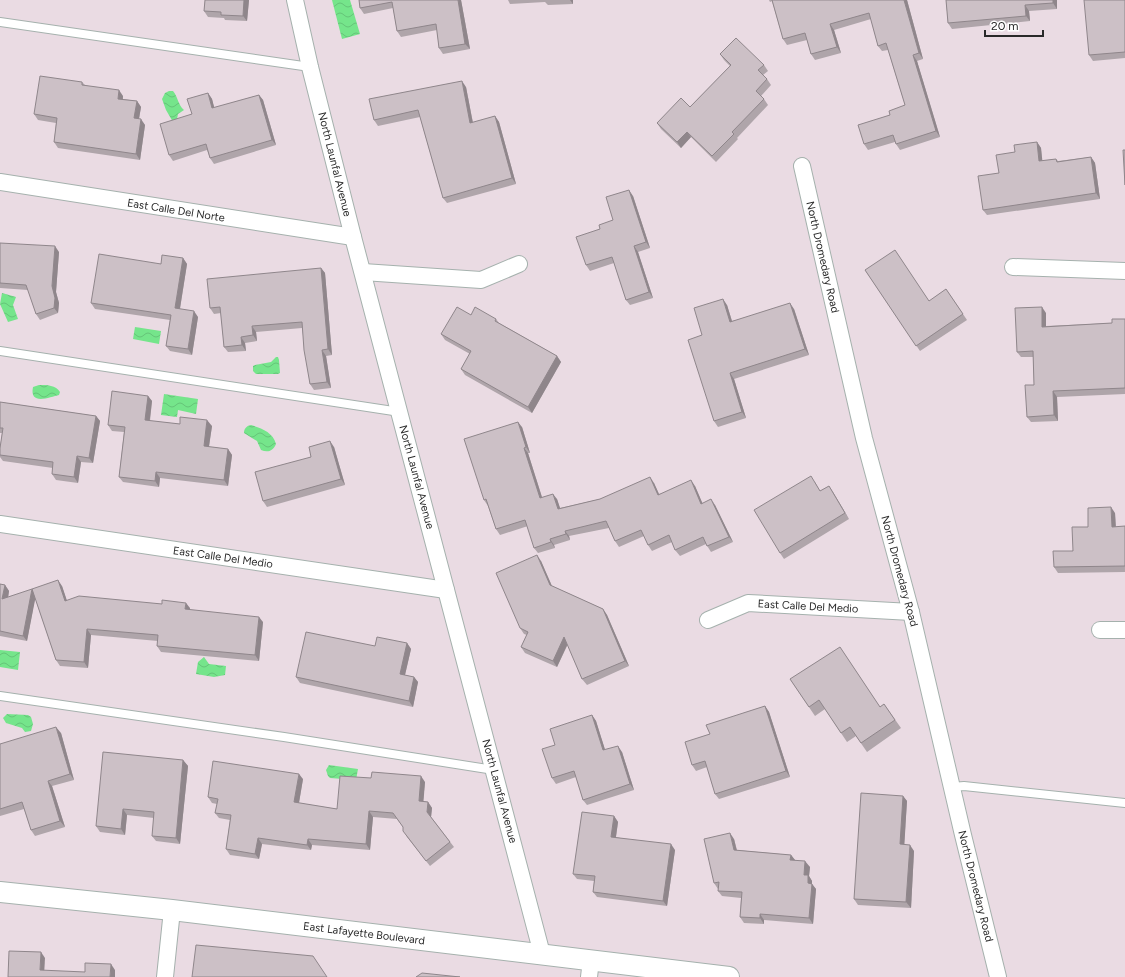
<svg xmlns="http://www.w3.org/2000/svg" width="1125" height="977" viewBox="0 0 1125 977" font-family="Figtree,sans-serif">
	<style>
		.water { fill: url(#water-waves) }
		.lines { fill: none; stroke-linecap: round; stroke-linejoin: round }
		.service-casing { stroke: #a5b1ad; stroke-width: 10 }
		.minor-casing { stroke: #a5b1ad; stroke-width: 18 }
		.tertiary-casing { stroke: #a5b1ad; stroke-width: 22 }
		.service { stroke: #fff; stroke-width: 8 }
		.minor { stroke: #fff; stroke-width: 16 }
		.tertiary { stroke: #fff; stroke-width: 20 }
		.wall { fill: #afa5aa }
		.shaded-wall { fill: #8f868b }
		.building { fill: #ccc0c6; stroke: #8f868b }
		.labels { text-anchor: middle; stroke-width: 3.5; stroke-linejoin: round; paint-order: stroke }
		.street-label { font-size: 11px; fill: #292929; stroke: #fff }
	</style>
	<defs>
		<pattern id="water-waves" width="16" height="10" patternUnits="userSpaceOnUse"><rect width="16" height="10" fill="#75e58b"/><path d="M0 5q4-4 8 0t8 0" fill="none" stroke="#65c478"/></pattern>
	</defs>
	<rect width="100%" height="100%" fill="#eadbe3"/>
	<g class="water">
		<path d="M332,0H350L360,34L342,39Z"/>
		<path d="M169,91H173C178,97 178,105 184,110L178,114L177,119L173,122L166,110L162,99L165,93Z"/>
		<path d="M2,293L16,297L13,305L18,319L8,322L0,304Z"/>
		<path d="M135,327L161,331L159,344L133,339Z"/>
		<path d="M276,357H278L279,360L280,373L278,374H256L253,371V366L255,365L271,362Z"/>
		<path d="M39,385C47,385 56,385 60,392L59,395C50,397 29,406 33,387Z"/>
		<path d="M164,394L198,399L196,414L178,410L177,417L161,415Z"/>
		<path d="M251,425C261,428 273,432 276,444C273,451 268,453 261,450L257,441L244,433C244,429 246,426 251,425Z"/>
		<path d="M0,650L20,652L18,670L0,667Z"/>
		<path d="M204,657L209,664L226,666L225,675L214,677L196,674L198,662Z"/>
		<path d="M7,714L28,715L31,717L33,724L31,731L25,732L22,728L6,723L3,718Z"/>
		<path d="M329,765L358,769L356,780L330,778L328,776L326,770Z"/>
	</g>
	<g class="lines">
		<g class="service-casing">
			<g id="service">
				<path d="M0,22L310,67"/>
				<path d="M0,351L400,412"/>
				<path d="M0,696L284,737L494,770"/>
				<path d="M952,787L964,786L1125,803"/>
			</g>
		</g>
		<g class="minor-casing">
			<g id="minor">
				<path d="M295,0L310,67L353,237L542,954"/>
				<path d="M802,166L864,438L911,612L963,835L998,977"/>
				<path d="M0,182L353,237"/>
				<path d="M1013,267L1125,271"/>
				<path d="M363,272L481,280L519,264"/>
				<path d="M0,524L446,590"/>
				<path d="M708,620L748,603L911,612"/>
				<path d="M1100,630H1125"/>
				<path d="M165,977L172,910"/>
				<path d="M589,977L591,960"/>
			</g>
		</g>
		<g class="tertiary-casing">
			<path id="tertiary" d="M0,892L172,910L729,977"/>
		</g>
		<use href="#service" class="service"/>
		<use href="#minor" class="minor"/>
		<use href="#tertiary" class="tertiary"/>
	</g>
	<g class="wall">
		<path d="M205,0H249L247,21L225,20L224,18L208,17L204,11Z"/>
		<path d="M359,0H461L470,49L443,54L439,48L437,30L401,37L397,31L393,8L364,14L360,8Z"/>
		<path d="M508,0H573V4L548,5L545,2L510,4Z"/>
		<path d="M769,0H907L923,59L917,61L940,137L900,150L896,144L895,142L868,150L864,144L890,115L905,105L888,50L882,51L878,46L871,19L834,30L841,53L815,60L811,54L807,40L787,45L783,39L772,1L770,2Z"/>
		<path d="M946,0H1057V9L1029,11L1030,21L952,29L948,23Z"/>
		<path d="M1125,0V58L1093,61L1089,55Z"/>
		<path d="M720,54L764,65L768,71L763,75L767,79L771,85L761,96L764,99L768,105L737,138L738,139L716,162L691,137L681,148L661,129L657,123L690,107L730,66L724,60Z"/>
		<path d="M82,82L85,85L123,96V99L137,101L141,107L139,119L145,125L140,160L58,148L54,142L56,123L38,120L34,114Z"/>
		<path d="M466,87L473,123L495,116L499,122L516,184L447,203L443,198L420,117L378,126L374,120Z"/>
		<path d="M208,93L212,99L214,108L259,95L263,100L276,145L214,164L210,158L207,150L173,161L169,155L192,114Z"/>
		<path d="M1037,142L1041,148L1042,161L1056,159L1058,161L1091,157L1095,163L1100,199L987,215L983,210L1015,152Z"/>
		<path d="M633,196L650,248L638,252L653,298L630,305L626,300L614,263L590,271L586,265L600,229L613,220Z"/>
		<path d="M0,243L59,252L56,292L59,303L58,313L40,320L36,314L28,290L0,288Z"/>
		<path d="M183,258L187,264L180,309L198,317L192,355L170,351L166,346L170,320L95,309L91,303L161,264Z"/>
		<path d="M321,268L325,273L332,355L326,356L331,388L314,390L310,384L302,328L256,332L257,341L245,343L246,351L228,352L224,347L221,313L214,314L210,308Z"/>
		<path d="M865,270L930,301L946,289L967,320L920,351Z"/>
		<path d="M727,305L732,321L794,309L809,355L734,379L746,418L718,427L714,421L702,335Z"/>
		<path d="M1046,313V326L1112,323L1125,319V394L1057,397L1058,421L1031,422L1027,417L1034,385L1033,357H1021L1017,352Z"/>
		<path d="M471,315L496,319L499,323L557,356L561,362L532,413L465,375L461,369L470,354L445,340L441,334Z"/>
		<path d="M148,396L152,401L150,421L180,424L212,426L209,447L228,449L232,455L228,486L160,478L159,487L123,482L119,477L124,432L112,431L108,425Z"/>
		<path d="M0,402L96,416L100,421L93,463L81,462L78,483L56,480L52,474L53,468L3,461L0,457V448L2,433H0Z"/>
		<path d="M522,427L530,453H528L542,497L557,499L560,508L600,499L654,483L659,494L695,486L702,503L715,505L733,542L711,552L706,544L680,556L675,550L672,542L652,551L648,545L644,536L619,547L615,541L609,528L569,536L570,540L554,545L555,548L538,553L534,548L528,526L500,535L496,529L488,506L484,500Z"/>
		<path d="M334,447L345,485L267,507L263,501L311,457Z"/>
		<path d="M815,482L820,491L829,486L849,519L784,559L780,553Z"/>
		<path d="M1115,513L1116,527L1125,526V572L1058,573L1054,567Z"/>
		<path d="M541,561L552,586L603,609L607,615L629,666L587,685L582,679L568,644L557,667L525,653L521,647L527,635L524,634L520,628Z"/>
		<path d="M0,584L5,585L9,591L8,597L33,591L62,586L67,601L190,608V610L263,622L259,661L161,652L157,646L158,641L91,635L88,668L60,666L56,660L35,598L27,641L0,636Z"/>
		<path d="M407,643L411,649L405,675L414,677L418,682L413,707L300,683L296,677L375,646Z"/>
		<path d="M790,679L880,707L884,704L901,728L867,752L856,736L847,742L825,709L815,716Z"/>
		<path d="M765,706L769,712L790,777L719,799L715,794L707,767L696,771L692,765L710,734Z"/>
		<path d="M592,715L596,721L605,750L622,752L634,790L587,805L583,800L576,777L556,784L552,778L555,745Z"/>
		<path d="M61,733L74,780L52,786L65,827L35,836L31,830L24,809L0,816V744Z"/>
		<path d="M183,760L188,766L180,844L156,841L152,836L154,818L127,815L125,835L100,832L96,826Z"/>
		<path d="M371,778L425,782L423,801L428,802L432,808L431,817L454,847L430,866L407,837L403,827L397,819L373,817L370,850L312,845L311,850L262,844L259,859L230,855L226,849L230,820L219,818L215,813L217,804L212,803L208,797L303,779L299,803L337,809Z"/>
		<path d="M903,796L907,801L904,845L914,851L911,908L858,905L854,899Z"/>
		<path d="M614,816L618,822L616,837L675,850L667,906L597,897L593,892L594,881L577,879L573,874Z"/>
		<path d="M734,839L737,850L791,855L795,860L810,867L809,876L812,881V884L816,889L813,924L764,920V924L744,923L740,917L741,898L722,896L718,891V889L714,883Z"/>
	</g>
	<g class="shaded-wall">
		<path d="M244,0H249L247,21L243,16Z"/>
		<path d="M458,0H461L470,49L465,44Z"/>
		<path d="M570,0H573V4Z"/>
		<path d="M904,0H907L923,59L919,53Z"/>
		<path d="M1053,0H1057V9L1053,3Z"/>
		<path d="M1025,5L1029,11L1030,21L1026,16Z"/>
		<path d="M830,24L834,30L841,53L837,47Z"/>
		<path d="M913,55L917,61L940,137L936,131Z"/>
		<path d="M462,81L466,87L474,129L470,123Z"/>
		<path d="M119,90L123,96L122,105L118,99Z"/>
		<path d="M208,93L212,99L216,114L212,108Z"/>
		<path d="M259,95L263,100L276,145L272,140Z"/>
		<path d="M137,101L141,107L138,124L134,118Z"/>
		<path d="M495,116L499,122L516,184L512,178Z"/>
		<path d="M141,119L145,125L140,160L136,154Z"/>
		<path d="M687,132L691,137L681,148L677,142Z"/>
		<path d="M1037,142L1041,148L1043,167L1039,161Z"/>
		<path d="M1091,157L1095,163L1100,199L1096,193Z"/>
		<path d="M629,190L633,196L650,248L646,242Z"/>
		<path d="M55,246L59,252L56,292L59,303L58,313L54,308L52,286Z"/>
		<path d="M634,246L638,252L653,298L649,292Z"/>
		<path d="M183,258L187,264L179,314L175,308Z"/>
		<path d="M321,268L325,273L332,355L328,349Z"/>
		<path d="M723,299L727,305L734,328L730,322Z"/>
		<path d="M790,303L794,309L809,355L805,349Z"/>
		<path d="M1042,307L1046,313V332L1042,327Z"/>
		<path d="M194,311L198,317L192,355L188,349Z"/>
		<path d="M252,326L256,332L257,341L253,335Z"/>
		<path d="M241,337L245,343L246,351L242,345Z"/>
		<path d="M322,350L326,356L331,388L327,382Z"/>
		<path d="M557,356L561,362L532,413L528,407Z"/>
		<path d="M730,373L734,379L746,418L742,412Z"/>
		<path d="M1053,391L1057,397L1058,421L1054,415Z"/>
		<path d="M148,396L152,401L149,426L145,420Z"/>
		<path d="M96,416L100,421L93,463L89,458Z"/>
		<path d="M207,420L212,426L208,452L204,446Z"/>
		<path d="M518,422L522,427L530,453L526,447Z"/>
		<path d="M330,441L334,447L345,485L341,479Z"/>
		<path d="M524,448L528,453L544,504L540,498Z"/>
		<path d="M228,449L232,455L228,486L224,480Z"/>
		<path d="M77,456L81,462L78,483L74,477Z"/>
		<path d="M156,472L160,478L159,487L155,481Z"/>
		<path d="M650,477L654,483L662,501L658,495Z"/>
		<path d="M691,480L695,486L705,509L701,504Z"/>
		<path d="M829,486L833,492L849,519L845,513Z"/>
		<path d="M553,494L557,499L562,514L558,509Z"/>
		<path d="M711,499L715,505L733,542L729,537Z"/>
		<path d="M1111,507L1115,513L1116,533L1112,527Z"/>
		<path d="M565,531L569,536L570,540L566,534Z"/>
		<path d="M550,539L554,545L555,548L551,542Z"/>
		<path d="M537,555L541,561L554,591L550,585Z"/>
		<path d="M58,580L62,586L69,607L65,601Z"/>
		<path d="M5,585L9,591L7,605L2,599Z"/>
		<path d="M32,589L36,595L27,641L23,636Z"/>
		<path d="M186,603L190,608L189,615L185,609Z"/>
		<path d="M603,609L607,615L629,666L625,661Z"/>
		<path d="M259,617L263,622L259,661L255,655Z"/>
		<path d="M87,629L91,635L88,668L84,662Z"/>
		<path d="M564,637L568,643L557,667L553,661Z"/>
		<path d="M407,643L411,649L404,679L400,674Z"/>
		<path d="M414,677L418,682L413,707L409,701Z"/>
		<path d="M765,706L769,712L790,777L786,771Z"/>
		<path d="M592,715L596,721L607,756L603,750Z"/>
		<path d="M56,727L61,733L74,780L70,774Z"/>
		<path d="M618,746L622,752L634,790L630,784Z"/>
		<path d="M183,760L188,766L180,844L176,838Z"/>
		<path d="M299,774L303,779L298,808L294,802Z"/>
		<path d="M421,776L425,782L423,807L419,801Z"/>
		<path d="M48,781L52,786L65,827L60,821Z"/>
		<path d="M903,796L907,801L904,850L900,844Z"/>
		<path d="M428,802L432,808L431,817L427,812Z"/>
		<path d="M123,809L127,815L125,835L121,829Z"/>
		<path d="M369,811L373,817L370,850L366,844Z"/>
		<path d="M614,816L618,822L615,843L611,837Z"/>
		<path d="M730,833L734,839L738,856L734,850Z"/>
		<path d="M258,838L262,844L259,859L255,854Z"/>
		<path d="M308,839L312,845L311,850L307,845Z"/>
		<path d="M671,844L675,850L667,906L663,901Z"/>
		<path d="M910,845L914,851L911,908L906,902Z"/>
		<path d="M791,855L795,860H790Z"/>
		<path d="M805,861L810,867L809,876L812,881V889L808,883L804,875Z"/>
		<path d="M812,884L816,889L813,924L809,918Z"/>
		<path d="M760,914L764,920V924L760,918Z"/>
		<path d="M41,952L45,958L44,976L40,970Z"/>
		<path d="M111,964L115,970V977H110Z"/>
	</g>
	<g class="building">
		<path d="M205,0H244L243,16L221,15V12L204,11Z"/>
		<path d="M359,0H458L465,44L439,48L436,24L397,31L392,2L360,8Z"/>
		<path d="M772,0H904L919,53L913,55L936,131L896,144L893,135L864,144L858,125L890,115L889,111L905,105L886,43L878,46L869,13L830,24L837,47L811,54L805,33L783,39Z"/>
		<path d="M946,0H1053V3L1025,5L1026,16L948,23Z"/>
		<path d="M1084,0H1125V52L1089,55Z"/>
		<path d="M736,38L764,65L758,70L767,79L756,91L764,99L732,132L734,134L712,156L687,132L677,142L657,123L681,98L690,107L731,65L720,54Z"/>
		<path d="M40,76L82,82V85L119,90L118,99L137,101L134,118L141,119L136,154L54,142L57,118L34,114Z"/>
		<path d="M462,81L470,123L495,116L512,178L443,198L418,110L374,120L369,99Z"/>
		<path d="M208,93L212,108L259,95L272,140L210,158L206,144L169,155L160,124L192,114L187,99Z"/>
		<path d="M1037,142L1039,161L1056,159L1057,162L1091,157L1096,193L983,210L978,176L999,173L996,155L1015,152L1014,145Z"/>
		<path d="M1123,150H1125V185Z"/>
		<path d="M629,190L646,242L634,246L649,292L626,300L612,257L586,265L576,237L600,229L599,225L613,220L606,197Z"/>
		<path d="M0,243L55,246L52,286L55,298L54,308L36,314L26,285L0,283Z"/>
		<path d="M895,250L929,301L946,289L963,314L916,346L865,270Z"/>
		<path d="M99,254L161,264L162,255L183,258L175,308L194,311L188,349L166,346L171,315L91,303Z"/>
		<path d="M321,268L328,349L322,350L327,382L310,384L304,350L302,322L252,326L253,335L241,337L242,345L224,347L220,307L210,308L207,279Z"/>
		<path d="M723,299L730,322L790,303L805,349L730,373L742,412L714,421L688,340L702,335L694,308Z"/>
		<path d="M457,307L471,315L475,307L496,319L495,321L557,356L528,407L461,369L471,351L441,334Z"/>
		<path d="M1042,307V327L1112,323V319H1125V388L1053,391L1054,415L1027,417L1025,385H1034L1033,351L1017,352L1015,308Z"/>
		<path d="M112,391L148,396L145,420L180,424V417L207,420L204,446L228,449L224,480L156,472L155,481L119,477L125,427L108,425Z"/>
		<path d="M0,402L96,416L89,458L77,456L74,477L52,474L53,462L0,455V448L3,428H0Z"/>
		<path d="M518,422L526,447L524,448L540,498L553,494L558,509L600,499L650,477L658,495L691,480L701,504L711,499L729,537L707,546L703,537L675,550L669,535L648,545L641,530L615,541L606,521L565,531L566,534L550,539L551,542L534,548L525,520L496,529L486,499L484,500L464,439Z"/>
		<path d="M330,441L341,479L263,501L255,472L311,457L309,447Z"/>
		<path d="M811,476L820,491L829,486L845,513L780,553L754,510Z"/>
		<path d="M1111,507L1112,527L1125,526V566L1054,567L1053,551H1073L1072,527H1088V508Z"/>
		<path d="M537,555L550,585L603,609L625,661L582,679L564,637L553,661L521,647L528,632L520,628L496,573Z"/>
		<path d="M58,580L65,601L79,596L162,604V600L186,603L185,609L259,617L255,655L157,646L158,635L87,629L84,662L56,660L32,589Z"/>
		<path d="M0,584L5,585L2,599L32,589L23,636L0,631Z"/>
		<path d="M306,632L375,646L377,637L407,643L400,674L414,677L409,701L296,677Z"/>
		<path d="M840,647L880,707L884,704L895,720L861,743L850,727L841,733L819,700L809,707L790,679Z"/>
		<path d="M765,706L786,771L715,794L705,761L692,765L685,742L710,734L706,725Z"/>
		<path d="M592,715L603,750L618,746L630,784L583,800L574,771L552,778L542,749L555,745L550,729Z"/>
		<path d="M56,727L70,774L48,781L60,821L31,830L22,802L0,809V744Z"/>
		<path d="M103,752L183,760L176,838L152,836L154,812L123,809L121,829L96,826Z"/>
		<path d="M213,761L299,774L294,802L337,809L340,776L371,778L372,772L421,776L419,801L428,802L427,812L450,842L426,861L403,831V827L393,813L369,811L366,844L308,839L307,845L258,838L255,854L226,849L231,815L215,813L218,799L208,797Z"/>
		<path d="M861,793L903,796L900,844L910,845L906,902L854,899Z"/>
		<path d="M582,812L614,816L611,837L671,844L663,901L593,892L595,876L573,874Z"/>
		<path d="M730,833L734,850L791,855L790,860L805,861L804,875H808V883L812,884L809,918L760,914V918L740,917L742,892L718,891L719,882L714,883L704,839Z"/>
		<path d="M196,945L313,956L327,977H192Z"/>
		<path d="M9,951L41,952L40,970L85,972V963L111,964L110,977H8Z"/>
		<path d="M422,973L460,977H416Z"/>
	</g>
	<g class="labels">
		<g class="street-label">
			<text transform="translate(335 164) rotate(76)" y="4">North Launfal Avenue</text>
			<text transform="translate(176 210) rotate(9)" y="4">East Calle Del Norte</text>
			<text transform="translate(823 257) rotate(77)" y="4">North Dromedary Road</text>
			<text transform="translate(417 477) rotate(75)" y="4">North Launfal Avenue</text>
			<text transform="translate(223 557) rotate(8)" y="4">East Calle Del Medio</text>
			<text transform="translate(900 571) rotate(75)" y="4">North Dromedary Road</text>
			<text transform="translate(808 606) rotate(3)" y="4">East Calle Del Medio</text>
			<text transform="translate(500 791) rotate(75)" y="4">North Launfal Avenue</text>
			<text transform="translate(976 886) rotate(76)" y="4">North Dromedary Road</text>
			<text transform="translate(364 933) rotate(7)" y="4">East Lafayette Boulevard</text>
		</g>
	</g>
	<path d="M985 30v6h58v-6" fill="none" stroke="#292929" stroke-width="2"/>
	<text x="991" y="30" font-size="12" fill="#292929" stroke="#ffffff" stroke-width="3" paint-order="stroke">20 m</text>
</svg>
